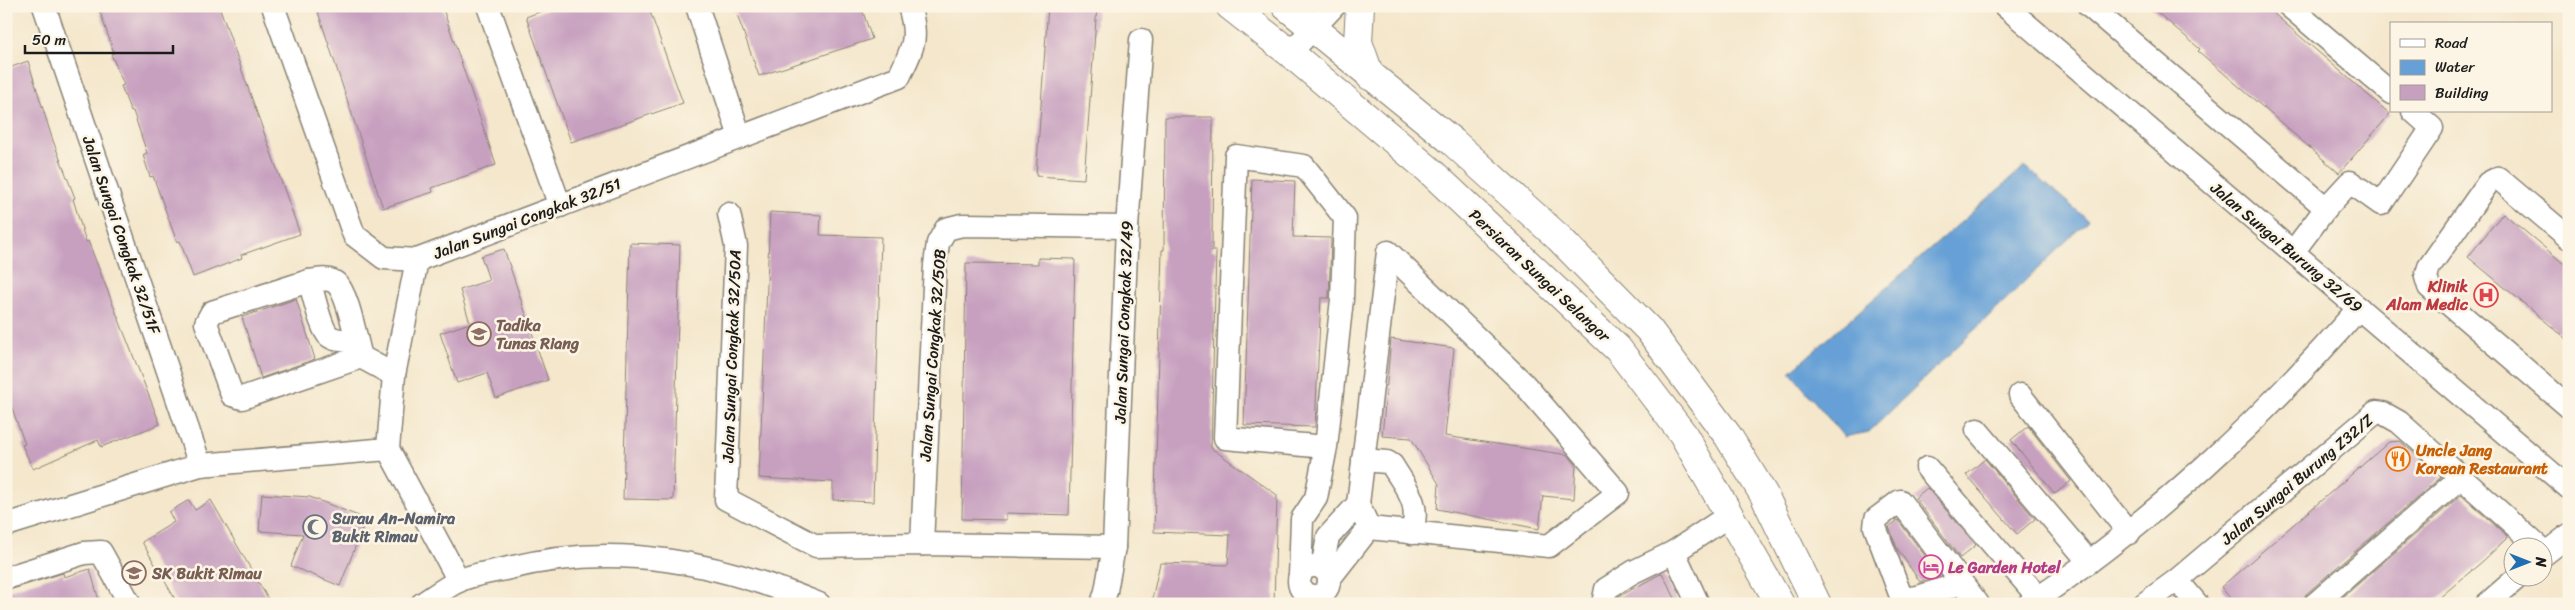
<svg xmlns="http://www.w3.org/2000/svg" width="2575" height="610" viewBox="0 0 2575 610" font-family="Sriracha,sans-serif">
	<style>
		.water { fill: #66a0d6; stroke: #415e79 }
		.building { fill: #c7a0c0 }
		.lines { fill: none; stroke-linecap: round; stroke-linejoin: round }
		.minor-casing { stroke: #888274; stroke-width: 25 }
		.major-casing { stroke: #888274; stroke-width: 30 }
		.path { stroke: #888274; stroke-width: 3; stroke-dasharray: 4 4; stroke-linecap: butt }
		.minor { stroke: #fff; stroke-width: 22 }
		.major { stroke: #fff; stroke-width: 28 }
		.labels { text-anchor: middle; stroke-width: 5; stroke-linejoin: round; paint-order: stroke }
		.street-label { font-size: 16px; fill: #1c1c1c; stroke: #fcf5e5 }
		.health-label { font-size: 16px; font-weight: bold; fill: #be3a42; stroke: #fcf5e5; text-anchor: end }
		.education-label { font-size: 16px; font-weight: bold; fill: #785e54; stroke: #fcf5e5; text-anchor: start }
		.food-label { font-size: 16px; font-weight: bold; fill: #c56008; stroke: #fcf5e5; text-anchor: start }
		.worship-label { font-size: 16px; font-weight: bold; fill: #5b616d; stroke: #fcf5e5; text-anchor: start }
		.hotel-label { font-size: 16px; font-weight: bold; fill: #b23c85; stroke: #fcf5e5; text-anchor: start }
	</style>
	<rect width="100%" height="100%" fill="#fcf5e5"/>
	<filter id="ink" filterUnits="userSpaceOnUse"><feTurbulence type="fractalNoise" baseFrequency=".02" numOctaves="2"/><feDisplacementMap in="SourceGraphic" scale="10" xChannelSelector="R" yChannelSelector="G"/><feConvolveMatrix kernelMatrix="1 2 1 2 8 2 1 2 1" color-interpolation-filters="sRGB"/></filter>
	<filter id="wash" filterUnits="userSpaceOnUse"><feTurbulence type="fractalNoise" baseFrequency=".0096" numOctaves="4" result="noise"/><feDisplacementMap in="SourceGraphic" scale="20" xChannelSelector="R" yChannelSelector="G"/><feGaussianBlur stdDeviation="1.12" result="paint"/><feColorMatrix in="noise" values="0 0 0 0 0 0 0 0 0 0 0 0 0 0 0 0 0 1.4 0 .05"/><feComposite in="paint" operator="in"/></filter>
	<g filter="url(#wash)">
		<rect width="100%" height="100%" fill="#f4e7cc"/>
		<path class="water" d="M2025,166L2088,220L1869,432L1844,437L1790,372Z"/>
		<g id="blocks">
			<g class="building">
				<path d="M98,6H219L300,234L241,255L242,258L193,277L180,241L177,242L153,176L150,177L143,155L147,153L133,111L131,112L121,86L124,85L111,54L114,53Z"/>
				<path d="M316,6H442L496,165L432,188L433,192L383,208Z"/>
				<path d="M555,6H648L683,103L571,142L526,17Z"/>
				<path d="M734,6H861L872,39L759,76Z"/>
				<path d="M1048,6H1097L1084,179L1036,176Z"/>
				<path d="M2150,6H2265L2390,114L2339,173L2198,51L2200,49Z"/>
				<path d="M28,61L52,138L75,198L73,199L86,242L88,241L160,424L101,447L98,440L33,469L22,445L25,444L6,392V69Z"/>
				<path d="M1165,117H1213L1212,251H1216L1211,448L1277,495L1274,604H1151L1160,563L1228,565L1230,535L1154,532L1162,250H1164Z"/>
				<path d="M1252,179L1295,181L1293,237L1331,238L1329,298H1321L1315,427L1244,425Z"/>
				<path d="M770,212L821,215L820,235L881,237L873,502L833,500V482L759,478Z"/>
				<path d="M2503,213L2569,268V341L2468,257Z"/>
				<path d="M630,243L680,245L673,500L623,499Z"/>
				<path d="M504,249L548,380L496,398L487,373L457,383L440,333L470,323L460,290L489,280L481,256Z"/>
				<path d="M1038,258L1075,259L1069,515L1006,513V520L962,519L966,263L1038,264Z"/>
				<path d="M296,299L315,359L261,378L242,317Z"/>
				<path d="M1391,339L1454,348L1445,436L1568,455L1576,465L1574,499L1543,496L1539,529L1437,509L1439,484L1411,438L1382,436Z"/>
				<path d="M2028,426L2071,481L2055,494L2011,440Z"/>
				<path d="M2400,441L2441,477L2306,594L2302,604H2235L2221,587L2389,442Z"/>
				<path d="M1985,459L2035,519L2017,534L1966,475Z"/>
				<path d="M1927,488L1976,545L1960,558L1915,498Z"/>
				<path d="M262,494L310,497L366,519L340,586L291,566L303,534L259,531Z"/>
				<path d="M2461,495L2507,536L2506,539L2483,561L2432,604H2335Z"/>
				<path d="M189,500L195,510L211,500L271,604H178L142,542L174,522L169,512Z"/>
				<path d="M1898,520L1940,576L1920,582L1897,548L1889,527Z"/>
				<path d="M90,569L100,604H6V591L63,573L64,577Z"/>
				<path d="M1662,573L1678,604H1620L1618,597Z"/>
			</g>
		</g>
	</g>
	<g filter="url(#ink)">
		<use href="#blocks" fill-opacity="0" stroke="#888274" stroke-width="1"/>
		<g class="lines">
			<g class="minor-casing">
				<g id="minor">
					<path d="M44,6L200,465"/>
					<path d="M273,6L354,235L384,258L417,260L899,77C913,47 919,39 909,6"/>
					<path d="M488,6L560,206"/>
					<path d="M697,6L740,137"/>
					<path d="M2005,6L2569,488"/>
					<path d="M2089,6L2326,208"/>
					<path d="M2289,6L2391,93"/>
					<path d="M1290,53L1334,6"/>
					<path d="M729,214L736,246L726,499L816,546L922,544L1114,547"/>
					<path d="M2569,238L2498,178L2488,183L2429,267L2426,277L2429,287L2569,407"/>
					<path d="M1388,252L1524,384L1618,493L1549,546L1369,528L1358,504Z"/>
					<path d="M2293,252L2326,208L2350,182L2381,204L2432,128L2413,111"/>
					<path d="M417,260L394,375L388,449L459,581"/>
					<path d="M309,281C314,294 320,328 329,336C337,342 348,340 356,339"/>
					<path d="M361,357L242,398L232,395L206,323L212,312L309,281C318,280 329,277 336,283C348,293 356,340 361,357L394,375"/>
					<path d="M2020,395L2129,533"/>
					<path d="M1977,430L2089,562"/>
					<path d="M1363,460L1387,462L1392,465C1407,490 1421,503 1412,533"/>
					<path d="M1927,468L2039,598"/>
					<path d="M6,525L200,465L388,449"/>
					<path d="M922,544L935,265L938,243L946,229L962,225L1127,227"/>
					<path d="M2542,556L2569,535"/>
					<circle cx="1314" cy="581" r="15"/>
					<path d="M1322,568L1328,537L1358,504"/>
					<path d="M1300,577L1302,519L1316,498L1326,447L1342,299L1345,218L1304,166L1236,156L1225,438L1326,447"/>
					<path d="M6,578L84,553L101,552L130,604"/>
					<path d="M1329,579L1369,528"/>
					<path d="M2177,580L2197,604"/>
					<path d="M1962,583L1918,597L1902,599L1875,527L1876,519L1900,501L1978,604"/>
					<path d="M422,604C434,596 445,588 458,581C472,574 493,572 509,568C618,541 717,562 819,604"/>
					<path d="M1102,604L1106,591L1114,547L1127,227L1141,40"/>
					<path d="M1607,604L1604,599L1606,589L1633,572L1674,552"/>
					<path d="M1698,604L1674,552L1731,514"/>
					<path d="M2029,604C2149,525 2266,416 2359,308"/>
					<path d="M2144,604L2177,580L2376,412L2383,413L2399,422L2540,548"/>
					<path d="M2315,604L2460,478"/>
					<path d="M2487,604L2517,578"/>
				</g>
			</g>
			<g class="major-casing">
				<g id="major">
					<path d="M1230,6L1290,53L1428,169L1618,349L1683,434L1780,604"/>
					<path d="M1286,6L1453,142L1559,238L1649,330L1728,436L1764,495L1817,604"/>
					<path d="M1360,6L1358,42L1370,76"/>
				</g>
			</g>
			<path class="path" d="M2563,6L2569,11"/>
			<use href="#minor" class="minor"/>
			<use href="#major" class="major"/>
		</g>
	</g>
	<defs>
		<g id="hospital-ring" transform="scale(1.25)"><circle r="9.5" fill="#fcf5e5" stroke="#e0444e" stroke-width="1.5"/><path d="M-5-5h3v3.5h4V-5h3V5h-3V1.5h-4V5h-3Z" fill="#e0444e"/></g>
		<g id="school-ring" transform="scale(1.25)"><circle r="9.5" fill="#fcf5e5" stroke="#8d6e63" stroke-width="1.5"/><path d="M0-5L7-2L0 1L-7-2ZM-4 1L0 2.5L4 1V4Q0 6-4 4Z" fill="#8d6e63"/></g>
		<g id="restaurant-ring" transform="scale(1.25)"><circle r="9.5" fill="#fcf5e5" stroke="#e8710a" stroke-width="1.5"/><path d="M-5-6h1v4h1v-4h1v4h1v-4h1v5L-1.5 .5V6h-2V.5L-5-1ZM5-6V6H3V1.5H1.5Q1.5-4 5-6Z" fill="#e8710a"/></g>
		<g id="mosque-ring" transform="scale(1.25)"><circle r="9.5" fill="#fcf5e5" stroke="#6b7280" stroke-width="1.5"/><path d="M3.5-4.9A6 6 0 1 0 3.5 4.9A5 5 0 1 1 3.5-4.9Z" fill="#6b7280"/></g>
		<g id="hotel-ring" transform="scale(1.25)"><circle r="9.5" fill="#fcf5e5" stroke="#d1479c" stroke-width="1.5"/><path d="M-6-4.5h1.5V1H6V5H4.5V3h-9V5H-6ZM-4 0a1.8 1.8 0 1 1 3.6 0ZM.5 0V-2.5h3Q6-2.5 6 0Z" fill="#d1479c"/></g>
	</defs>
	<g fill-rule="evenodd">
		<use href="#hospital-ring" x="2486" y="295"/>
		<use href="#school-ring" x="479" y="334"/>
		<use href="#restaurant-ring" x="2398" y="459"/>
		<use href="#mosque-ring" x="315" y="527"/>
		<use href="#hotel-ring" x="1931" y="567"/>
		<use href="#school-ring" x="134" y="573"/>
	</g>
	<g class="labels">
		<g class="street-label">
			<text transform="translate(527 218) rotate(-21)" y="6">Jalan Sungai Congkak 32/51</text>
			<text transform="translate(122 235) rotate(71)" y="6">Jalan Sungai Congkak 32/51F</text>
			<text transform="translate(2287 247) rotate(40)" y="6">Jalan Sungai Burung 32/69</text>
			<text transform="translate(1540 275) rotate(43)" y="6">Persiaran Sungai Selangor</text>
			<text transform="translate(1123 322) rotate(-88)" y="6">Jalan Sungai Congkak 32/49</text>
			<text transform="translate(932 355) rotate(-86)" y="6">Jalan Sungai Congkak 32/50B</text>
			<text transform="translate(731 356) rotate(-88)" y="6">Jalan Sungai Congkak 32/50A</text>
			<text transform="translate(2297 479) rotate(-40)" y="6">Jalan Sungai Burung Z32/Z</text>
		</g>
		<g class="health-label">
			<text x="2468" y="292">Klinik<tspan x="2468" dy="18">Alam Medic</tspan></text>
		</g>
		<g class="education-label">
			<text x="496" y="331">Tadika<tspan x="496" dy="18">Tunas Riang</tspan></text>
			<text x="152" y="579">SK Bukit Rimau</text>
		</g>
		<g class="food-label">
			<text x="2416" y="456">Uncle Jang<tspan x="2416" dy="18">Korean Restaurant</tspan></text>
		</g>
		<g class="worship-label">
			<text x="332" y="524">Surau An-Namira<tspan x="332" dy="18">Bukit Rimau</tspan></text>
		</g>
		<g class="hotel-label">
			<text x="1948" y="573">Le Garden Hotel</text>
		</g>
	</g>
	<rect width="2575" height="610" fill="none" stroke="#fcf5e5" stroke-width="25"/>
	<rect x="2390" y="22" width="162" height="90" fill="#fcf5e5" stroke="#a29e95"/>
	<rect x="2400" y="39" width="25" height="8" fill="#ffffff" stroke="#a29e95"/>
	<text x="2435" y="48" font-size="15" fill="#1c1c1c">Road</text>
	<rect x="2400" y="60" width="25" height="15" fill="#66a0d6" stroke="#a29e95"/>
	<text x="2435" y="72" font-size="15" fill="#1c1c1c">Water</text>
	<rect x="2400" y="85" width="25" height="15" fill="#c7a0c0" stroke="#a29e95"/>
	<text x="2435" y="98" font-size="15" fill="#1c1c1c">Building</text>
	<g transform="translate(2528 562) rotate(90)"><circle r="24" fill="#fcf5e5" stroke="#a29e95"/>
	<path d="M0-4L9 19L0 12L-9 19Z" fill="#1f6fb2"/>
	<text y="-8" font-size="14" font-weight="bold" text-anchor="middle" fill="#1c1c1c">N</text>
	</g>
	<path d="M25 45v8h148v-8" fill="none" stroke="#1c1c1c" stroke-width="2.5"/>
	<text x="32" y="45" font-size="15" fill="#1c1c1c" stroke="#fcf5e5" stroke-width="4" paint-order="stroke">50 m</text>
</svg>
